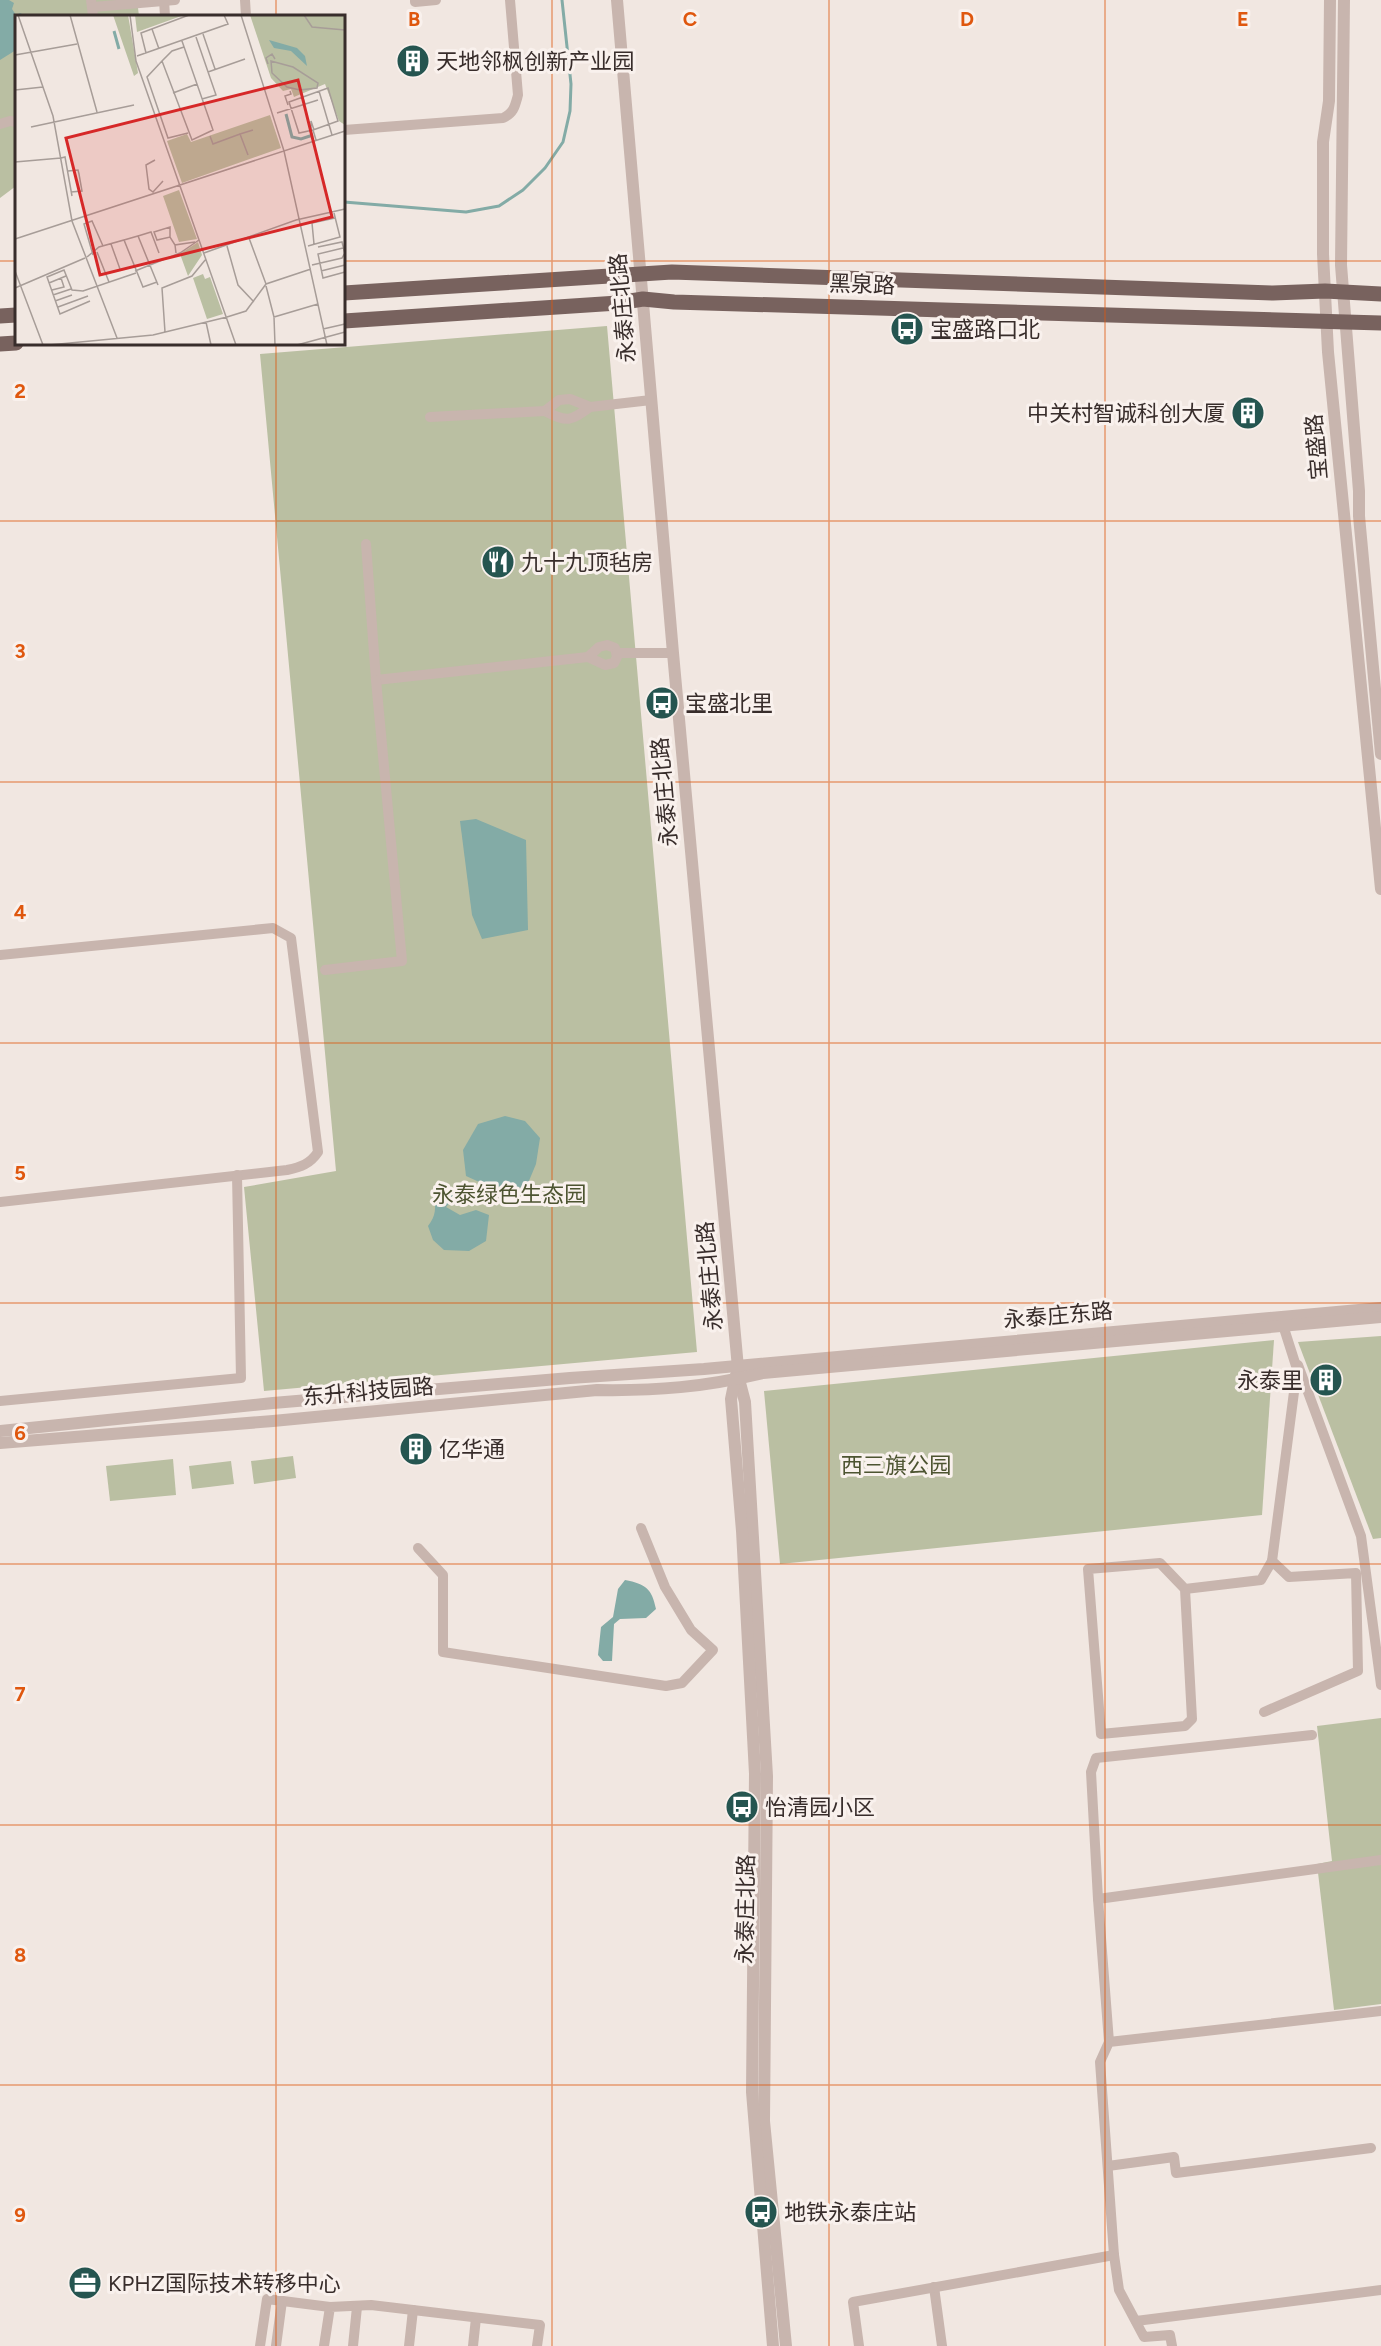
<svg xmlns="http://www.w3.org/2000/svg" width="1381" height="2346" viewBox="0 0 1381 2346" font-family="Figtree,'Noto Sans SC',sans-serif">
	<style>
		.green { fill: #babfa2 }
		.water { fill: #83aba6 }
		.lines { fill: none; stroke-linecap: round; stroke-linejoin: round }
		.stream { stroke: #83aba6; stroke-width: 3 }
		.minor { stroke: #c8b5ae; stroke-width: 10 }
		.tertiary { stroke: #c8b5ae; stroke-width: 12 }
		.primary { stroke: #78625e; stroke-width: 15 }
		.grid { fill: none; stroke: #df570e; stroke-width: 1.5; stroke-opacity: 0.55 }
		.labels { text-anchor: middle; stroke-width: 6; stroke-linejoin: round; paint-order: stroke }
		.poi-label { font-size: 22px; fill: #382d2b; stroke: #f9f1ed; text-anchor: start }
		.street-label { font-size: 22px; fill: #382d2b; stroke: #f9f1ed }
		.park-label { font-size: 22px; fill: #4d5431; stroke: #f9f1ed }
		.inset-river { fill: none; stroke: #83aba6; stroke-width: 3 }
		.inset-road { fill: none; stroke: #a79d98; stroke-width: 1.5 }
		.view { fill: #d62828; fill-opacity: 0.15; stroke: #d62828; stroke-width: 3 }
		.inset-edge { fill: none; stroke: #382d2b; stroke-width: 3 }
		.grid-label { font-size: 20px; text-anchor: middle; font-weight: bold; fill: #df570e; stroke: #f9f1ed; stroke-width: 6; stroke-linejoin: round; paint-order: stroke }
	</style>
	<rect width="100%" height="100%" fill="#f1e7e1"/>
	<g class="green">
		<path d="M0,0H137L139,16H16V186L0,198Z"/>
		<path d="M607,326L697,1352L264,1391L244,1187L336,1171L260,354Z"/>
		<path d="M1381,1336V1538L1373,1539L1298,1342Z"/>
		<path d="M1274,1340L1262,1515L780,1564L764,1391Z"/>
		<path d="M293,1456L296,1478L254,1484L251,1461Z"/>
		<path d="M173,1459L176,1495L110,1501L106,1466Z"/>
		<path d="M231,1461L234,1484L192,1489L189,1466Z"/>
		<path d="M1381,1718V2004L1334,2010L1317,1864L1332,1861L1317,1726Z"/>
	</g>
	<g class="water">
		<path d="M0,0H9L14,3L12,9L16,15L20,13L26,16H16V50L0,60Z"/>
		<path d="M476,819L526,840L528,930L482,939L472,915L460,821Z"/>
		<path d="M505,1116L525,1121L540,1138L536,1164L526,1188L488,1186L466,1176L463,1150L478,1124Z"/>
		<path d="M449,1189L454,1198L446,1207L460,1215L476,1210L489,1215L486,1241L469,1251L444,1250L433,1240L428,1226C436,1216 436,1208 434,1195L439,1190Z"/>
		<path d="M625,1580C646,1584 652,1589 656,1609L646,1618L620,1619L614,1624L612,1661H603L598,1655L601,1627L613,1617L618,1589Z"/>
	</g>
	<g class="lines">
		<path class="stream" d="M344,202L466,212L499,206L523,190L545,168L563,142L570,111L571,84L562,0"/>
		<g class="minor">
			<path d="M91,0L93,16"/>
			<path d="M164,0L165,16"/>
			<path d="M245,0L246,16"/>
			<path d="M415,0V2L436,0"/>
			<path d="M93,7L175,0"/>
			<path d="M0,124L10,121L16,122"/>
			<path d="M344,130L503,118C514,113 515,106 518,95L510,0"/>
			<path d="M590,407C571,421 567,423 545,411L559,400L570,399L590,407L651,400"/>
			<path d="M430,417L545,411"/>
			<path d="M366,544L376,680L588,657"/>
			<path d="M607,645L615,648L617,657L614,663L605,665L588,657L599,647Z"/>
			<path d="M617,653H673"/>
			<path d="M0,955L273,928L291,938L318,1152C310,1164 301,1167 287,1170L0,1202"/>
			<path d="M325,970L402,961L376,680"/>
			<path d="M1298,1365L1361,1536L1381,1685"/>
			<path d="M0,1401L241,1378L237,1175"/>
			<path d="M418,1548L443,1575V1652L666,1686L682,1683L713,1650L691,1630L665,1587L641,1528"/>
			<path d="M1185,1589L1160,1563L1088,1569L1101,1734L1185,1726L1192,1719L1185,1589L1261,1580L1272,1561"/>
			<path d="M1264,1712L1358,1671L1356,1573L1289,1577L1272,1561L1297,1369L1282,1322"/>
			<path d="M1098,1899L1091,1772L1096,1758L1312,1735"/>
			<path d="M1109,2042L1098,1899L1381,1860"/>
			<path d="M1108,2166L1174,2157L1176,2173L1371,2148"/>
			<path d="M934,2287L942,2346"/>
			<path d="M1136,2321L1381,2290"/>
			<path d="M260,2346L267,2299L330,2307"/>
			<path d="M276,2346L282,2301"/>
			<path d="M324,2346L330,2307L371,2305L540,2325L537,2346"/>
			<path d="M353,2346L357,2307"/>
			<path d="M409,2346L413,2310"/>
			<path d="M473,2346L476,2318"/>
			<path d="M859,2346L853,2302L1114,2255"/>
			<path d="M1172,2346L1170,2335L1144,2337L1119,2290L1114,2255L1100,2062L1109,2042L1381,2011"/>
		</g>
		<g class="tertiary">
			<path d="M617,0L673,653L739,1379L745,1402L767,1776L764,2121L786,2346"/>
			<path d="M1330,0L1329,101L1323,142V254L1328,352L1381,889"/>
			<path d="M1344,0L1341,265L1359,491V516L1381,754"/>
			<path d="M736,1375L731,1399L742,1531L755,1774L752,2092L773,2346"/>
			<path d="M0,1431L273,1403L570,1378L704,1369L1381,1308"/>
			<path d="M0,1443L273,1421L597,1390C657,1391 704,1387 763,1373L1381,1317"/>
		</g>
		<g class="primary">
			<path d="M344,293L672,272L1273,293L1325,291L1381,294"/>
			<path d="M0,316L16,315"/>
			<path d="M344,321L618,303L643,299L674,302L1381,323"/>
			<path d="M0,344L16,343"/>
		</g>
	</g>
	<path class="grid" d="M276,0V16M552,0V2346M829,0V2346M1105,0V2346M0,261H16M344,261H1381M276,344V2346M0,521H1381M0,782H1381M0,1043H1381M0,1303H1381M0,1564H1381M0,1825H1381M0,2085H1381"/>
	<defs>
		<g id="building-disc" transform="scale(1.725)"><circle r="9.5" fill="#255550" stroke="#f9f1ed"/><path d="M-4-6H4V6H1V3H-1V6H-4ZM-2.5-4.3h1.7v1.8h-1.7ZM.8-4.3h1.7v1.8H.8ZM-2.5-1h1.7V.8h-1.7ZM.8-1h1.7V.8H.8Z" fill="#fff"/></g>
		<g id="bus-disc" transform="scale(1.725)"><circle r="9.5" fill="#255550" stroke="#f9f1ed"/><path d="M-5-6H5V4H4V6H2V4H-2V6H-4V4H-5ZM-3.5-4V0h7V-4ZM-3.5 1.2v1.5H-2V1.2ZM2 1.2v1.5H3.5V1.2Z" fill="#fff"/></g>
		<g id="restaurant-disc" transform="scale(1.725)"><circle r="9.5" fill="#255550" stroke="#f9f1ed"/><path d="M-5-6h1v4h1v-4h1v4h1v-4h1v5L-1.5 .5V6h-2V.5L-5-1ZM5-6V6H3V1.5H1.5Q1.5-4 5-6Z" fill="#fff"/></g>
		<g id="office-disc" transform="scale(1.725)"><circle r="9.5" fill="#255550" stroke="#f9f1ed"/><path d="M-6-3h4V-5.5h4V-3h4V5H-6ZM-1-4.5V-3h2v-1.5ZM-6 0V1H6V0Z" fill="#fff"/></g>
	</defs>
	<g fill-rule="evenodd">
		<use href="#building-disc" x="413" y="61"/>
		<use href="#bus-disc" x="907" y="329"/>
		<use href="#building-disc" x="1248" y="413"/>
		<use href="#restaurant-disc" x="498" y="562"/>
		<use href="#bus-disc" x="662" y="703"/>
		<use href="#building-disc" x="1326" y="1380"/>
		<use href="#building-disc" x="416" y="1449"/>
		<use href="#bus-disc" x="742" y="1807"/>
		<use href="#bus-disc" x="761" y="2212"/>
		<use href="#office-disc" x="85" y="2283"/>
	</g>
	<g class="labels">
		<g class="poi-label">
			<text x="436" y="69">天地邻枫创新产业园</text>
			<text x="930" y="337">宝盛路口北</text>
			<text x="1225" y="421" text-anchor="end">中关村智诚科创大厦</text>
			<text x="521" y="570">九十九顶毡房</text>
			<text x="685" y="711">宝盛北里</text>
			<text x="1303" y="1388" text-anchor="end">永泰里</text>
			<text x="439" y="1457">亿华通</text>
			<text x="765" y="1815">怡清园小区</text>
			<text x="784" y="2220">地铁永泰庄站</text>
			<text x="108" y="2291">KPHZ国际技术转移中心</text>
		</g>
		<g class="street-label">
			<text transform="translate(862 284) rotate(2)" y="8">黑泉路</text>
			<text transform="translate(622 308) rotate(-95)" y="8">永泰庄北路</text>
			<text transform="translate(1316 447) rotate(-95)" y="8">宝盛路</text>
			<text transform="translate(664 792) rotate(-95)" y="8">永泰庄北路</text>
			<text transform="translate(709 1276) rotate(-95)" y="8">永泰庄北路</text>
			<text transform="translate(1058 1315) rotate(-5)" y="8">永泰庄东路</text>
			<text transform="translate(368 1391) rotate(-5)" y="8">东升科技园路</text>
			<text transform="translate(745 1909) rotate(-89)" y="8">永泰庄北路</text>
		</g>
		<g class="park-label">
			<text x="509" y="1202">永泰绿色生态园</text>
			<text x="896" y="1473">西三旗公园</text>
		</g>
	</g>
	<g transform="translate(15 15)">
		<rect width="330" height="330" fill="#f1e7e1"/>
		<path d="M98,0H113L123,58L119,61ZM120,0H169L122,17ZM235,0H330V110L324,106L310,69L279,82L276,74L268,76L256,63ZM255,100L266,133L167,168L152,126L172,119L176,127ZM164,175L182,224L164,227L148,181ZM183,227L187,240L173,261L165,239ZM188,259L190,264L195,262L208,299L192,304L178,263Z" fill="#babfa2"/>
		<path d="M254,25L282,33L290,41L292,51L276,36L259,33Z" fill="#83aba6"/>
		<path class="inset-river" d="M99,16L104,34M271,99L277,122L286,124L298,120"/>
		<path class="inset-road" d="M3,0L38,101L57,206L102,323M55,0L82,97M115,0L121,46L221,330M226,0L269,136L312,330M289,0L297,12L330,15M137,14L144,34M188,19L200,54M181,22L201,80L187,84M167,26L198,115L177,125L147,46L157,36L169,32M131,38L126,18L174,0M0,40L62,29M122,41L213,9L209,0M147,46L132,62L153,123L173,118M253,49L251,43L257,39L260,44M193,57L230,44M0,75L28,72M285,75L272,72L257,58L256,46L278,52L303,68L302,73L285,75L290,89M304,76L317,120M158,78L182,69M273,90L270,81L276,79L275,76M262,98L303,85M16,112L119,90M298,115L284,118L274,87L313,73L323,106L298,115L301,125M296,116V106L299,115M195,121L198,129L225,119M233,140L225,119L238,115M46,143L50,142L57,181M140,145L131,150L134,174L138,177L148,166M0,147L46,143M53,156L63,155L64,159L67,176L56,177M123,221L136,217L144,238M155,222V212L139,217L142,225L155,222L160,230M234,223L251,269M0,224L330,116M109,225L123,221L143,270M96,229L105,254M299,229L297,208L320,203M212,231L223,270L239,287M293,231L325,222L319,198M303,232L327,227L330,239M328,233L303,239L308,263L330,257M82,237L94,267M161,238L160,230L180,227M189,238L281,205L330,194M78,240L69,209L77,206L88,231M72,242L84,232L109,225L128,272L142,267M297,250L327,243L330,238M0,256L28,330M120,256L165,238L184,225M306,256L330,250M34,268L51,261M251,271L259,302L303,289M0,273L70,243M37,275L49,272L46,263M38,280L56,274M40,286L57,280M75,286L45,299L32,262L49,255L57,275L68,276L121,258M43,292L73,281M259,302L260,330M191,307L196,330M308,314L330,309M150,317L147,273L177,261L191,244M34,330L138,320L212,302L231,296L251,269L296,254M282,330L330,317"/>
		<path class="view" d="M283,65L317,202L85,260L51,123Z"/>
		<rect width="330" height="330" class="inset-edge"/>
	</g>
	<g class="grid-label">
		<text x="414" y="26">B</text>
		<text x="690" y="26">C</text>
		<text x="967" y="26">D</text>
		<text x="1243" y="26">E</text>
		<text x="20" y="398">2</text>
		<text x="20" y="658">3</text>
		<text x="20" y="919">4</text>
		<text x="20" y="1180">5</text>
		<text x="20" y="1440">6</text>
		<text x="20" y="1701">7</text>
		<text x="20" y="1962">8</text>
		<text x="20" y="2222">9</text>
	</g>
</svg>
